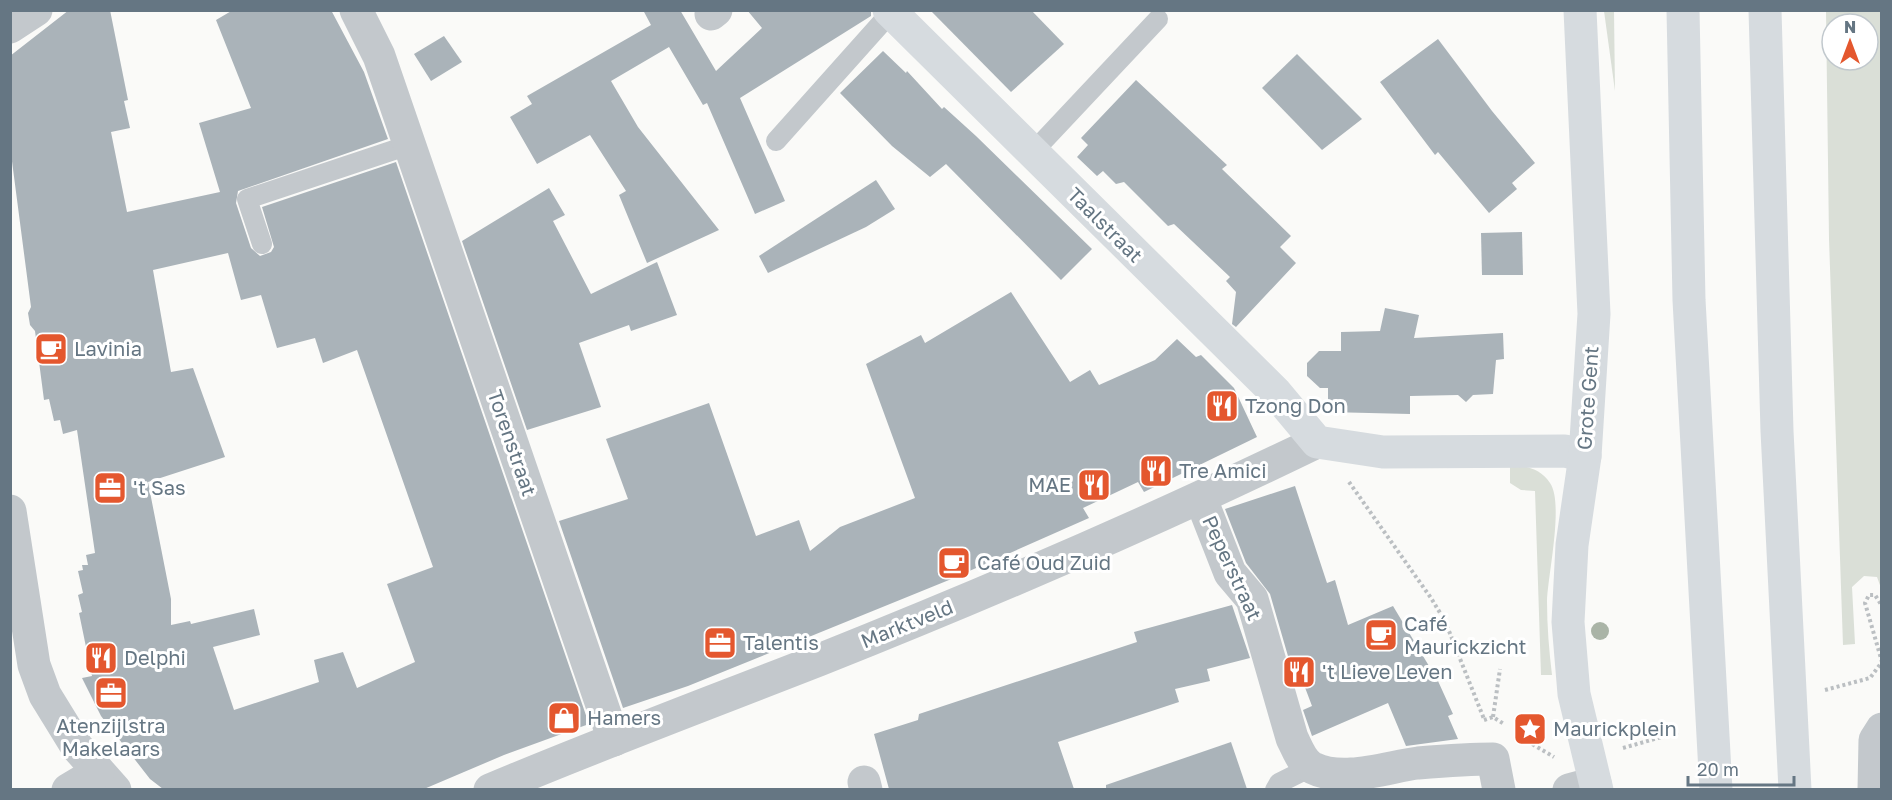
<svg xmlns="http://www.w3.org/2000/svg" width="1892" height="800" viewBox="0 0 1892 800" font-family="'Golos Text',sans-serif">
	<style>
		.green { fill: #dadfd7; fill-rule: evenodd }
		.building { fill: #aab3b9; fill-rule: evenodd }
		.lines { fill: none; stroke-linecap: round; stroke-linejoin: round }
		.path { stroke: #bbbfc2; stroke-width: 4; stroke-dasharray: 3 3; stroke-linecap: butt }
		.lane { stroke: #c3c8cc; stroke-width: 20 }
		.street { stroke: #c3c8cc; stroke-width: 33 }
		.secondary { stroke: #d6dbdf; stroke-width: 33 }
		.highway { stroke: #d6dbdf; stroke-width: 33 }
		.tree { fill: #aab4a7 }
		.labels { text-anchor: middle; stroke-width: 6; stroke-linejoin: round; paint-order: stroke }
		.street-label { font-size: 20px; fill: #657683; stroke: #fff }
		.poi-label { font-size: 20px; fill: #657683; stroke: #fff; text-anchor: start }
	</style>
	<rect width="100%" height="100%" fill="#fafaf8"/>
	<g class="green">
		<path d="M1604,11H1614L1615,91Z"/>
		<path d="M1826,11H1882L1881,588L1877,577L1864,576L1852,587L1855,644L1843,645L1829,239ZM1832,24H1868V60H1832Z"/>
		<path d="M1510,465C1526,466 1540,468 1550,483C1564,503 1548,574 1547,601C1547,626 1549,650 1552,675H1541L1535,491L1521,490L1510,483Z"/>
	</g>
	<g class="building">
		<path d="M69,10H110L128,100L124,101L130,128L111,132L127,212L220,192L199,123L251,108L216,20L233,10H331L364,72L388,139L238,191L236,203L251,248L260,256L271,252L274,247L262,207L396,162L589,724L504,755L424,789H163L150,779L101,716L82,678L92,676L79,613L82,612L78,595L83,593L78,571L83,570L82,565H88L86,555L95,553L77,430L63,434L60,420L54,421L49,399L44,400L35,331L30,325L28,313L31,307L10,146V56ZM228,253L241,300L261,295L277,348L315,338L323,363L357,350L433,567L387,584L415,662L357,688L343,652L314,660L319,682L234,710L213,647L260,635L254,609L191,624L190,621L171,625V599L148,482L225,457L193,368L171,372L153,270Z"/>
		<path d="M643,10H680L716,71L762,28L747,10H871V16L740,98L785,201L755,214L707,103L703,105L669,47L611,81L638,127L719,230L647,263L619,195L626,191L590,135L537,164L510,117L532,104L527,96L651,25Z"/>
		<path d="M930,10H1031L1064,44L1011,92Z"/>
		<path d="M444,36L462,62L431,81L414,54Z"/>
		<path d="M1438,39L1492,111L1535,163L1512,183L1517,189L1489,213L1438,152L1435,155L1380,82Z"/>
		<path d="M883,51L906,73L907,71L942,109L944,107L976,136L1092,249L1061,280L946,164L930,177L892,146L840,93Z"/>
		<path d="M1297,54L1362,119L1322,150L1262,88Z"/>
		<path d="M1136,80L1227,165L1222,169L1291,236L1280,247L1296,263L1236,327L1232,324L1236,292L1226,281L1230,277L1174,224L1168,226L1124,182L1116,184L1103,171L1097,176L1077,157L1088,145L1081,138Z"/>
		<path d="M876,180L895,209L866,227L768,273L759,256Z"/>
		<path d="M549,188L565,215L553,221L591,294L657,262L677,315L631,331L629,325L579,343L601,407L527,430L462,241Z"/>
		<path d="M1522,232L1523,275H1482L1481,233Z"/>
		<path d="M1011,292L1070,382L1090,370L1099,385L1155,360L1177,339L1196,357L1201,355L1234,388L1257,437L1144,492L1138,482L1083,508L1089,518L949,580L688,686L623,708L559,521L628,499L606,439L709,403L756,536L799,520L810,551L840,527L915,498L866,364L921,335L925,343Z"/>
		<path d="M1385,308L1419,315L1414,338L1503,333L1504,359L1496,360L1493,394L1473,395L1466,402L1458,395L1410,396V414L1328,412V388H1320L1307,376V363L1319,351H1341V332L1380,331Z"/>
		<path d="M1295,486L1327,583L1335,580L1348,625L1393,606L1438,681L1453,714L1448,716L1458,739L1406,746L1388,703L1312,736L1303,710L1312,706L1295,661L1290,663L1270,594L1246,563L1225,509Z"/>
		<path d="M1232,605L1250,658L1207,669L1210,681L1175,689L1179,702L1058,742L1074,789H889L874,734L918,720L919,714L1137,642L1134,632Z"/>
		<path d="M1231,742L1247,789H1106V785Z"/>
	</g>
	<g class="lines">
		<g class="path">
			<path d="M1349,482L1431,598L1445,621L1484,719"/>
			<path d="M1825,690L1870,678L1882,662L1865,603L1869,595H1875L1882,606"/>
			<path d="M1493,717L1500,669"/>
			<path d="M1484,720L1493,717L1504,724"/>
			<path d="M1522,738L1554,757"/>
			<path d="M1623,748L1679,732"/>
		</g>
		<g class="lane">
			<path d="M776,141L893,10"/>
			<path d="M1032,153L1158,19"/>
			<path d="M262,244L247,199L409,145"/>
			<path d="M1275,790L1279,783L1311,767"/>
		</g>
		<g class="street">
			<path d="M356,10L379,56L614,740"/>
			<path d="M711,14L716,10"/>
			<path d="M10,27L36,10"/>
			<path d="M1201,499L1230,573L1252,599L1292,738C1297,748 1302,763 1313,768C1343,783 1387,767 1418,763C1443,761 1468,759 1493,759L1499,790"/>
			<path d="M10,511L34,665L45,695L77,747L115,790"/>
			<path d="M864,782L866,790"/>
			<path d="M68,790L98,772"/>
			<path d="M490,790C599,744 709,703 819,660C987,593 1154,521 1317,442"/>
			<path d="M1569,790L1595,783"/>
			<path d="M1874,790L1875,740L1882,729"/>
		</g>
		<g class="secondary">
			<path d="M889,10L1276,393L1317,442L1383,452L1565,451L1585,456"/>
			<path d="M1580,10L1594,314L1585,456L1572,545L1568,622L1574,694L1597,790"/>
		</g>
		<g class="highway">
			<path d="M1683,10L1689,300L1716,790"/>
			<path d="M1765,10L1777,431L1795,790"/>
		</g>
	</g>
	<circle class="tree" cx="1600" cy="631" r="9"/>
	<defs>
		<g id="cafe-square" transform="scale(1.725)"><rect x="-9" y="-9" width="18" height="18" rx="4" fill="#e4572e" stroke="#fff"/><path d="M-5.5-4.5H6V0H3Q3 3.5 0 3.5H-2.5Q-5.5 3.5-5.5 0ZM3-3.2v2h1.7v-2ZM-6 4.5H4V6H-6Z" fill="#fff"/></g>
		<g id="restaurant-square" transform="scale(1.725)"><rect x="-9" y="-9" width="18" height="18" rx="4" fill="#e4572e" stroke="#fff"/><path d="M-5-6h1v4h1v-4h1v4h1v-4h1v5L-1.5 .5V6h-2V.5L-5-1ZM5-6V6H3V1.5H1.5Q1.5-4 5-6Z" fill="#fff"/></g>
		<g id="office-square" transform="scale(1.725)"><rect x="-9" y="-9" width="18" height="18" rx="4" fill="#e4572e" stroke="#fff"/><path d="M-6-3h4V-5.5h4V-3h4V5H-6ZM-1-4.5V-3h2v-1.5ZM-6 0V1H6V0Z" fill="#fff"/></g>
		<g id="shop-square" transform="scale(1.725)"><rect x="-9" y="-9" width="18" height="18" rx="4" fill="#e4572e" stroke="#fff"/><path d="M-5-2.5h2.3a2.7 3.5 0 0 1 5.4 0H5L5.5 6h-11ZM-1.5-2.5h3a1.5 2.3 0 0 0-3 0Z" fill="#fff"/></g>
		<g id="sight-square" transform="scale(1.725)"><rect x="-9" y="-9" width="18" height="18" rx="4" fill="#e4572e" stroke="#fff"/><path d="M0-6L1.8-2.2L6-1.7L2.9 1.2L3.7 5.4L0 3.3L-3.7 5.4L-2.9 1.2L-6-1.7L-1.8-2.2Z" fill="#fff"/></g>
	</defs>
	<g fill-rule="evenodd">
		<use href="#cafe-square" x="51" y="349"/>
		<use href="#restaurant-square" x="1222" y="406"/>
		<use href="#restaurant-square" x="1156" y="471"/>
		<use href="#restaurant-square" x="1094" y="485"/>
		<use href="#office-square" x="110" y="488"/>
		<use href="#cafe-square" x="954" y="563"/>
		<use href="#cafe-square" x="1381" y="635"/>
		<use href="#office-square" x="720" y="643"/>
		<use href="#restaurant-square" x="101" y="658"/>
		<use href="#restaurant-square" x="1299" y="672"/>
		<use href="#office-square" x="111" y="693"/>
		<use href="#shop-square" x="564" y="718"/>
		<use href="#sight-square" x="1530" y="729"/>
	</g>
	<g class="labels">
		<g class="street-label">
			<text transform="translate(1105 225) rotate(45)" y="7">Taalstraat</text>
			<text transform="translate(1588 398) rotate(-86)" y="7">Grote Gent</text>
			<text transform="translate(512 443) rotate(71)" y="7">Torenstraat</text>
			<text transform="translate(1232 568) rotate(65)" y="7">Peperstraat</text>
			<text transform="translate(907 624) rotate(-22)" y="7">Marktveld</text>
		</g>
		<g class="poi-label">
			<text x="74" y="356">Lavinia</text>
			<text x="1245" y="413">Tzong Don</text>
			<text x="1179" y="478">Tre Amici</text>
			<text x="1071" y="492" text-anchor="end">MAE</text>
			<text x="133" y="495">'t Sas</text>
			<text x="977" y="570">Café Oud Zuid</text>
			<text x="1404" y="631">Café<tspan x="1404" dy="23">Maurickzicht</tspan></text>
			<text x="743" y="650">Talentis</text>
			<text x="124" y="665">Delphi</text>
			<text x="1322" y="679">'t Lieve Leven</text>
			<text x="587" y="725">Hamers</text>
			<text x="111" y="733" text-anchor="middle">Atenzijlstra<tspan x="111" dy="23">Makelaars</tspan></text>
			<text x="1553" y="736">Maurickplein</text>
		</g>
	</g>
	<rect width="1892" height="800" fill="none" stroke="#657683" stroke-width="24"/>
	<g transform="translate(1850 42)"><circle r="28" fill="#ffffff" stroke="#c1c8cd" stroke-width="1.5"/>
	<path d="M0-4.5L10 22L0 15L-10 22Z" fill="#e4572e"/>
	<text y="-9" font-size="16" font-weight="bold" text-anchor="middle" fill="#657683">N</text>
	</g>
	<path d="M1688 776v9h106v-9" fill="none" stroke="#657683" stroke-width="3"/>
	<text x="1697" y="776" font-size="18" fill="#657683" stroke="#ffffff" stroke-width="4.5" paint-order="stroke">20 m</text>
</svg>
